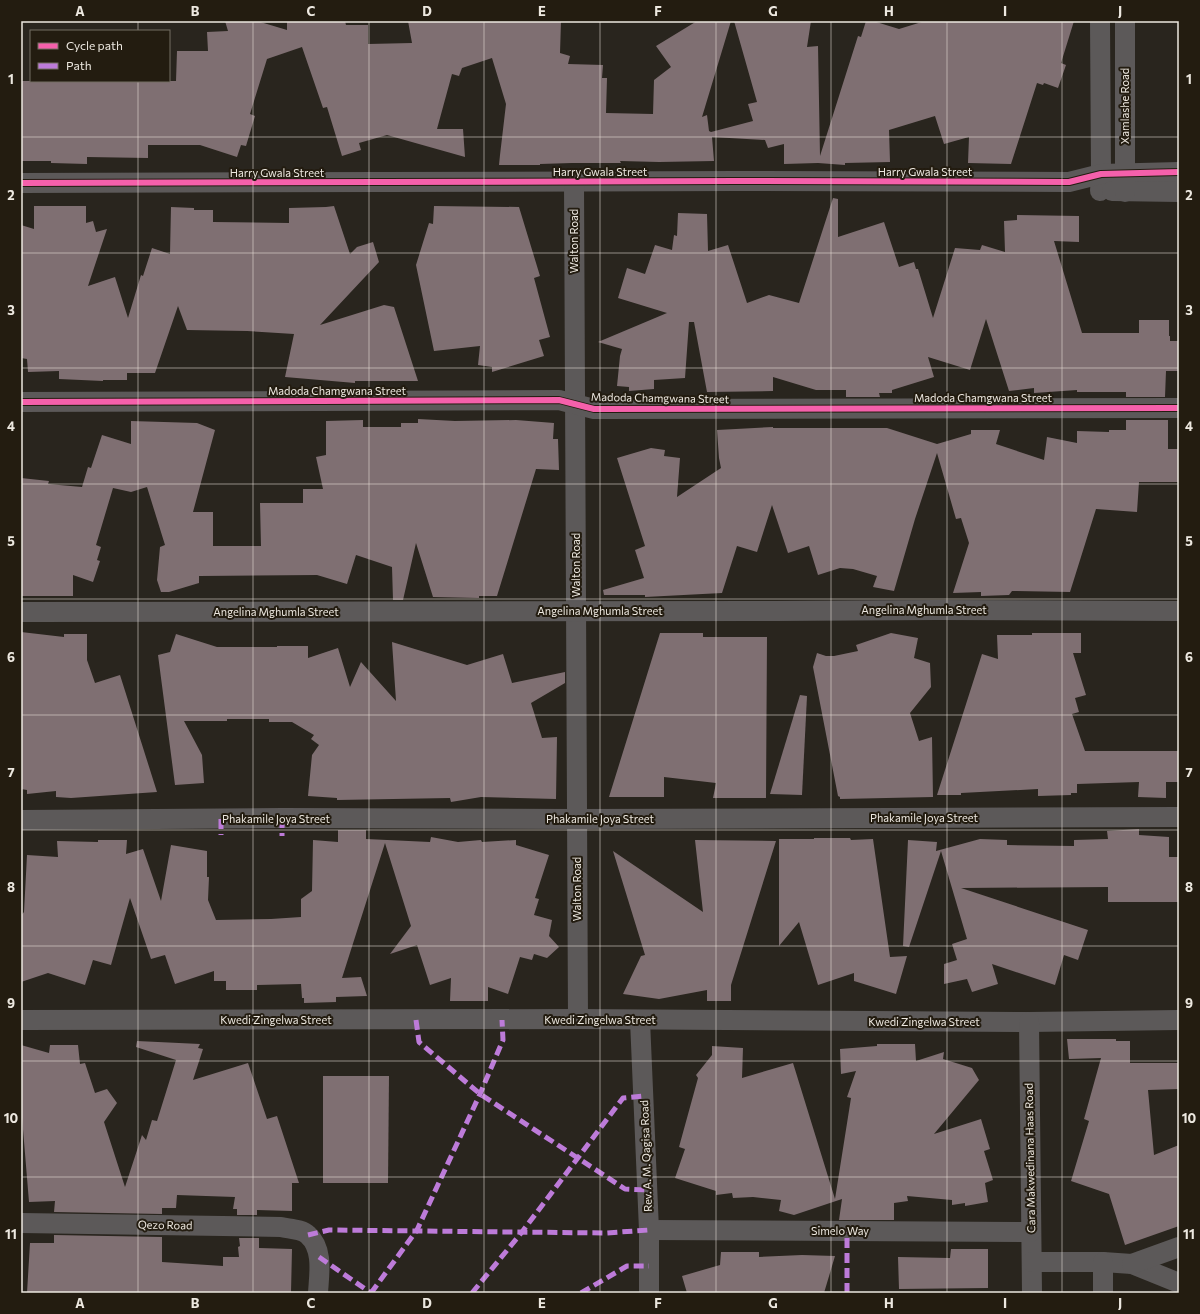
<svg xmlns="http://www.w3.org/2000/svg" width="1200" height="1314" viewBox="0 0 1200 1314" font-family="Commissioner,sans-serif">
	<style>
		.building { fill: #7f6f72 }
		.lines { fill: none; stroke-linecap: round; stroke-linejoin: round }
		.street { stroke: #5c5959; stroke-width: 20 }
		.quiet { stroke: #bd7bd9; stroke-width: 5; stroke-dasharray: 10 5; stroke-linecap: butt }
		.cycleway-casing { stroke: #231c10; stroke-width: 8 }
		.cycleway { stroke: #f560ab; stroke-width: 6 }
		.grid { fill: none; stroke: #ede8e0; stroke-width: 1; stroke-opacity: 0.55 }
		.labels { text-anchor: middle; stroke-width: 4; stroke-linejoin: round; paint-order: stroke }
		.street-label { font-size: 11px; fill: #ede8e0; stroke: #231c10 }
		.neatline { fill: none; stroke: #ede8e0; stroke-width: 1.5 }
		.grid-label { font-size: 13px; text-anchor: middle; font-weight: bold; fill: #ede8e0 }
	</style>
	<rect width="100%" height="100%" fill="#29251e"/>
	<g class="building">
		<path d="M225,21H257L287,30V21H345L346,25H368V44L412,43L408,21H561L560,53L570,56L568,64L603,65L602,78H607L606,113L653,114L654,80L671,67L656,46L697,21H731L702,117L707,115L709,131L711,132L753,121L748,104L757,102L734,21H811L807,47L818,46L820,156L858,36L861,37L866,21H873L899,29L925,21H1074L1061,63L1066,65L1058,88L1044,83L1043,85L1037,83L1011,164L968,163L969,137L944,144L935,116L889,130L890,162L845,163V165L818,163L784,164V144L768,148L765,140L712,137L714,161L659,162L620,161L621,163H572L540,164V165H499L500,155L506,104L492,58L462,68L459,76L452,74L437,129H463L465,157L387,135L359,143L361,150L342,156L327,107L323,108L302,47L267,59L250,114L255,116L246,146L241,145L237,157L200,145H148V158L87,157V164L51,163V161H21V81H176L177,51H208L207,32L228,31Z"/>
		<path d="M833,198L838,199V237L884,222L899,267L914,262L916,269H918L933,318L955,248L980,250L982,245L1005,252L1004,221L1017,220V215L1079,216V242L1054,241L1082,333H1139V320H1169V336H1170V341H1179V371H1166L1165,397H1126V392H1077V390L1034,393V388L1009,391L986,319L970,370L928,357L934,377L892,390V393H879L880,397H846V390H816L773,377V391L707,392L694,322H689L685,378L654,380V389L629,391V387L617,386L620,356L622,349L598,342L667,313L618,298L627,268L645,274L655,245L672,250L674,235L677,236L678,213L707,214L708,251L728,245L747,303L769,295L799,303Z"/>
		<path d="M34,206H86V223L93,221L96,232L107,229L88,286L115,277L128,318L141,275L143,276L152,248L170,254L171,207L194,208V210H213V222L289,223V208L326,207L334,206L350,254L357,247L373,242L379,262L320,325L384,305L394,307L418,381H355V383L285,377L294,334L247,331L187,330L178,306L155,373H127V380H103V381L59,379V371L28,372L27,359L21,358V225L34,229Z"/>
		<path d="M434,206L519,207L540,276L534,278L550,337L539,340L544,356L492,372V367L478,365L480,346L434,351L416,265L429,223L433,224Z"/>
		<path d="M418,419L455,421L516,420L554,423L553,439H558L559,470L536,469L497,596H479V598L433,597L416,543L403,600H393L392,567L356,555L347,584L317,575L199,576V583L169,592H161L157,580L160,547L165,545L147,487L131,492L113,488L96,545L101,547L97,560L100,561L93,582L73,575V596H21V478L49,481L48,484L82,487L88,467L91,468L102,435L131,444V421L197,423L215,430L193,512H213V546H261L260,503H303V489H323L316,457L326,455V421L363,420V427H401V423H418Z"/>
		<path d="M1126,420H1168V449H1179V482H1139L1137,512L1096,509L1070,592L1012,591L1009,595L981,596V592L953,593L969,543L961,518L956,519L937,453L915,519L894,591L873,587L877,576L853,569L840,568L818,575L809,546L788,553L772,505L757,552L737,546L722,593L645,597V595H604L603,590L644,578L635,550L645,546L617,458L651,448L665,450L664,456L680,458L677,497L721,468L719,458L717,430L773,427V428H887L937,444L971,434V430H1000L996,444L1044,460L1047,437L1077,443V431L1109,432V430H1126Z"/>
		<path d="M21,632L64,637V634H87V660L95,683L120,675L157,792L71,798L56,797V791L27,794V790L21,789Z"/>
		<path d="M660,633H703V637H767L766,798H713L716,783L664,777V797H609Z"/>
		<path d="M891,633L918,638L914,658L930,663L931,687L910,713L919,741L932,737L933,797L840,799V797L838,796L813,667L817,653L826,656H834L858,651L856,645Z"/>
		<path d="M1032,633H1081V653H1073L1086,695L1075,698L1079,712L1072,714L1085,751H1179V782H1166V798L1138,797L1139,782L1077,784V793H1071V795L1038,796V789L961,793V795H937L982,654L998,659L997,635H1032Z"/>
		<path d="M176,634L217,647H277V646H308V658L338,648L350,687L361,662L396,701L392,642L467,665L503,654L512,683L565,672V683L531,703L542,738L557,737L556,799L481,797L451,802L450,798L337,800V798L308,796L312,755L319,745L311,739L314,735L292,722H269V719H227V721H184L202,755L204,783L175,785L158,655L170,652Z"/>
		<path d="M800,695L807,696L802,795L770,794Z"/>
		<path d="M1139,829V835L1169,837V857H1179V902H1108V887L961,888L1088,930L1078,960L1064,955L1055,985L992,964L998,984L972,992L967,979L944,984V964L957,960L952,944L967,939L941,851L909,947L903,946L908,840L937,842L936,851L980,839L1007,840V845L1074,846V840L1108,839L1107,831Z"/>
		<path d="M338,830H366V839L430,842L431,837L458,842L481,840L482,842L516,840V845L549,855L535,898L539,899L534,915L552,920L549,936L559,947L547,958L534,954L532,960L520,957L508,994L488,987V1001H450L451,978L430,985L417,945L390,954L411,926L385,843L342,978L361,977L367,996L336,997V1002L304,1003V998H302L301,984L257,985V990H226V981H214V971L175,984L165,955L151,959L130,898L111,965L93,960L85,985L48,973L21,982V916L24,912L27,855L58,857L57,841L98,842V840H127L126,854L143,849L161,901L171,845L207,851V877H209L208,900L216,920L271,919L301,917V899L312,891L313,840L338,842Z"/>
		<path d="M814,838H850L851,840L873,839L890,957L907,956L896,994L854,981V973L818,985L799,922L779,946V839H814Z"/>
		<path d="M695,840L776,841L731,985V1001H707V990L659,999L623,994L641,956L645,955L613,851L703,912Z"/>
		<path d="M1067,1039H1116V1041H1130V1063H1179V1089L1148,1090L1154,1155L1179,1145V1226L1125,1245L1109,1194L1071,1181L1089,1121L1084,1119L1101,1058L1069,1059Z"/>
		<path d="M137,1041L200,1044L198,1048L203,1049L193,1080L248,1063L267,1119L277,1116L299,1183H292V1211L257,1210V1215H237V1209H233L235,1197L177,1195L176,1208H162V1214L54,1212L55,1201L29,1202L21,1105V1045L49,1053L50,1045H78L80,1064L85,1063L95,1093L107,1089L117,1103L104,1122L125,1187L142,1135L146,1140L152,1120L157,1121L176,1060L136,1047Z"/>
		<path d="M877,1044H915L916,1061L944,1052L943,1059L972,1068L979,1080L934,1134L981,1119L990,1149L984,1151L993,1180L985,1183L988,1202L965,1206V1203L952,1205V1200L907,1196L908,1201L894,1203V1220H839L842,1199L794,1215L779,1211L781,1200L753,1197L733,1198L732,1193L716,1195V1191L675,1178L685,1149L679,1147L698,1078L696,1075L712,1055V1046L743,1048L742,1078L793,1063L835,1199L851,1098L847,1097L856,1071L841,1074L840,1049L877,1046Z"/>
		<path d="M323,1076H389L388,1183H323Z"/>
		<path d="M54,1235L162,1237V1262L223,1266V1257H239L238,1247L240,1246L239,1238H259V1248L292,1249L291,1293H27L30,1243H54Z"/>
		<path d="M951,1249H988V1288L899,1289L898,1257L950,1258Z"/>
		<path d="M721,1252H759V1257L802,1255L835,1256L824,1293H687L682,1276L720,1265Z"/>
	</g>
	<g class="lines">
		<g class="street">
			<path d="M1100,21L1101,174L1100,191"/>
			<path d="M21,183L737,181L1069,182L1101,174L1179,172"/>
			<path d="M574,183L578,1019"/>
			<path d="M1112,191L1179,192"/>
			<path d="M1125,192V21"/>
			<path d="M21,402L559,400L594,409L1179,408"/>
			<path d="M21,612L774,611L936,610L1179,611"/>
			<path d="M21,820L282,818L577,819L1179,817"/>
			<path d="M21,1020L578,1019L1029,1022L1179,1020"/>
			<path d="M640,1020L649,1230V1293"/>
			<path d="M1029,1022L1032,1293"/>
			<path d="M21,1223L281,1227C290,1229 302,1229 308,1235C324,1249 319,1275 318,1293"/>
			<path d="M649,1230L1031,1232"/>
			<path d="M1032,1262H1103L1132,1264L1179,1283"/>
			<path d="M1132,1264L1179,1247"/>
			<path d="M1103,1293V1262"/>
		</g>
		<g class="quiet">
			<path d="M282,818V836"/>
			<path d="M221,819V835"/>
			<path d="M416,1020L419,1042L480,1094L625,1189L647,1190"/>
			<path d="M308,1235L329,1230L606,1233L649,1230"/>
			<path d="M319,1257L371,1293"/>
			<path d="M371,1293L417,1230L480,1094L503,1040L502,1020"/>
			<path d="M472,1293L522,1232L623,1098L643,1096"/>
			<path d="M581,1293L627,1266H649"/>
			<path d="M847,1293V1232"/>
		</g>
		<g class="cycleway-casing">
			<g id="cycleway">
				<path d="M21,183L737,181L1069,182L1101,174L1179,172"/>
				<path d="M21,402L559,400L594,409L1179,408"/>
			</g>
		</g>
		<use href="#cycleway" class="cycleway"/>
	</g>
	<path class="grid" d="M138,21V31M253,21V1293M369,21V1293M484,21V1293M600,21V1293M716,21V1293M831,21V1293M947,21V1293M1062,21V1293M138,81V1293M21,137H1179M21,253H1179M21,368H1179M21,484H1179M21,599H1179M21,715H1179M21,830H1179M21,946H1179M21,1061H1179M21,1177H1179"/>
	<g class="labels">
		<g class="street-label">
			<text transform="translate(1125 106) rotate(-90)" y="4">Xamlashe Road</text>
			<text x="600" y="176">Harry Gwala Street</text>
			<text x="925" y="176">Harry Gwala Street</text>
			<text x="277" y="177">Harry Gwala Street</text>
			<text transform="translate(574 241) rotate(-90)" y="4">Walton Road</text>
			<text x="337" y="395">Madoda Chamgwana Street</text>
			<text transform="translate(660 398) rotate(1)" y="4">Madoda Chamgwana Street</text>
			<text x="983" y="402">Madoda Chamgwana Street</text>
			<text transform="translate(576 565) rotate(-90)" y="4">Walton Road</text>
			<text x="924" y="614">Angelina Mghumla Street</text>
			<text x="600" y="615">Angelina Mghumla Street</text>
			<text x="276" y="616">Angelina Mghumla Street</text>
			<text x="924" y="822">Phakamile Joya Street</text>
			<text x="276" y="823">Phakamile Joya Street</text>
			<text x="600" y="823">Phakamile Joya Street</text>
			<text transform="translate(577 889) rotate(-90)" y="4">Walton Road</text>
			<text x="276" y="1024">Kwedi Zingelwa Street</text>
			<text x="600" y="1024">Kwedi Zingelwa Street</text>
			<text x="924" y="1026">Kwedi Zingelwa Street</text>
			<text transform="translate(646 1156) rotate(-92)" y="4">Rev. A. M. Qagisa Road</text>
			<text transform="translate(1030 1158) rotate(-91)" y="4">Cara Makwedinana Haas Road</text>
			<text transform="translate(165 1225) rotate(1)" y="4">Qezo Road</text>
			<text x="840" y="1235">Simelo Way</text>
		</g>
	</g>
	<rect width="1200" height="1314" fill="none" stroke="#231c10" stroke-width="44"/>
	<rect x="30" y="30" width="140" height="52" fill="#231c10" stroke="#746e63"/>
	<rect x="38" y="43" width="20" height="6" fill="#f560ab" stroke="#746e63"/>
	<text x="66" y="50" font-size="12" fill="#ede8e0">Cycle path</text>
	<rect x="38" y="63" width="20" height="6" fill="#bd7bd9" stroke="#746e63"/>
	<text x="66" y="70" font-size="12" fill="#ede8e0">Path</text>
	<rect x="22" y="22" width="1156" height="1270" class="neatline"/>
	<g class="grid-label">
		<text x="80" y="16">A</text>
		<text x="195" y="16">B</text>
		<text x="311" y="16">C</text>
		<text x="427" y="16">D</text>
		<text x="542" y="16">E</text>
		<text x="658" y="16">F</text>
		<text x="773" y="16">G</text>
		<text x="889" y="16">H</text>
		<text x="1005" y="16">I</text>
		<text x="1120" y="16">J</text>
		<text x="11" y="84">1</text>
		<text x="1189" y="84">1</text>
		<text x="11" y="200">2</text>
		<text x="1189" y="200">2</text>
		<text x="11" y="315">3</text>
		<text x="1189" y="315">3</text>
		<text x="11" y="431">4</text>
		<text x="1189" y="431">4</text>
		<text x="11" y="546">5</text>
		<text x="1189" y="546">5</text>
		<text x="11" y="662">6</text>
		<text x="1189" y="662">6</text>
		<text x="11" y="777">7</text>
		<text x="1189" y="777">7</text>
		<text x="11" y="892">8</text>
		<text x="1189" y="892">8</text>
		<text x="11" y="1008">9</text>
		<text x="1189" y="1008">9</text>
		<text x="11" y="1123">10</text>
		<text x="1189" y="1123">10</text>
		<text x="11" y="1239">11</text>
		<text x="1189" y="1239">11</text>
		<text x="80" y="1308">A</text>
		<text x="195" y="1308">B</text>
		<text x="311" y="1308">C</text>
		<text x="427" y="1308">D</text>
		<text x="542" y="1308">E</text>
		<text x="658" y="1308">F</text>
		<text x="773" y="1308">G</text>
		<text x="889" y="1308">H</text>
		<text x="1005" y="1308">I</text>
		<text x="1120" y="1308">J</text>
	</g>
</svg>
